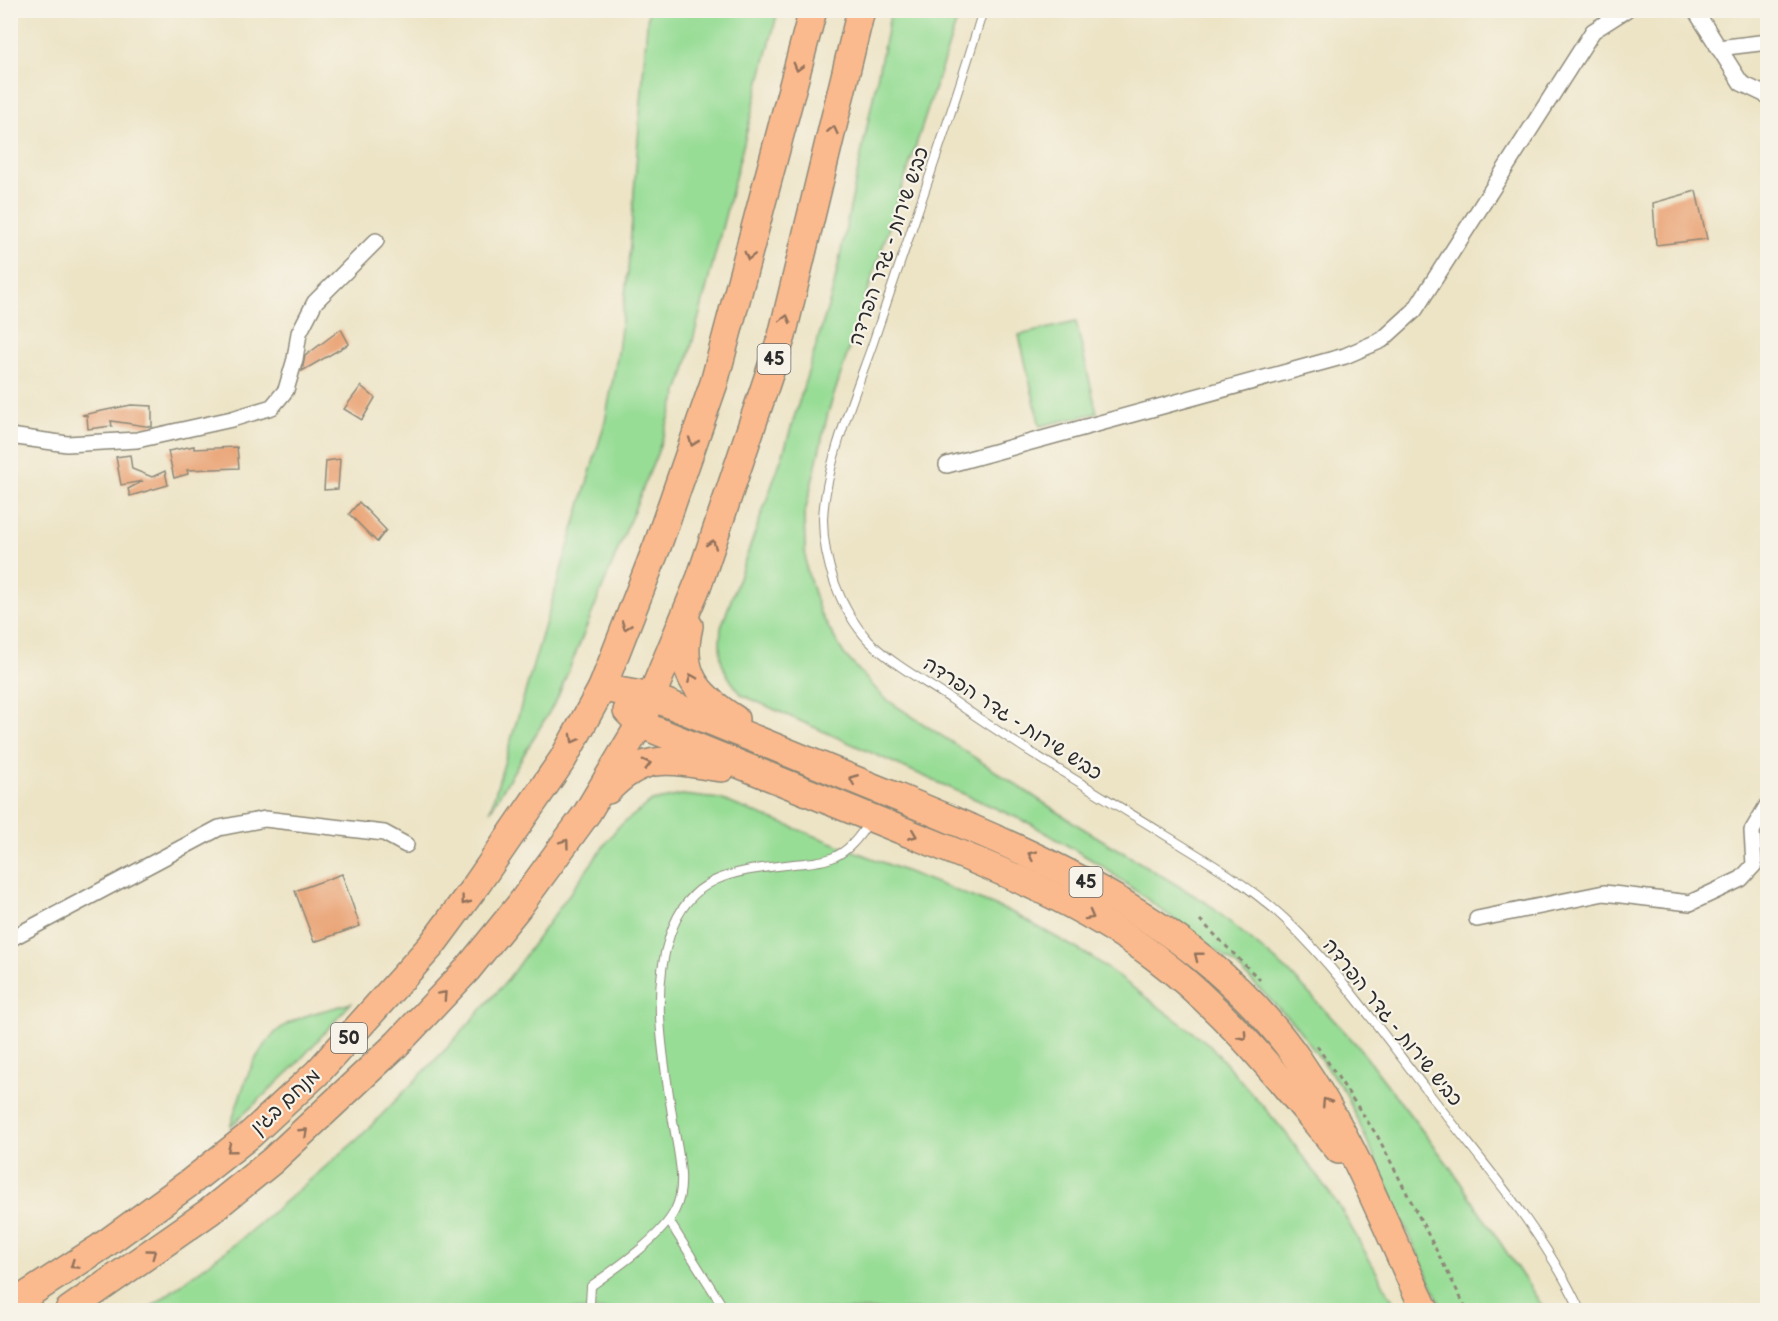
<svg xmlns="http://www.w3.org/2000/svg" width="1778" height="1321" viewBox="0 0 1778 1321" font-family="'Balsamiq Sans','Playpen Sans Hebrew',sans-serif">
	<style>
		.green { fill: #98dd96; stroke: #628460; stroke-width: 1.5 }
		.building { fill: #e99f6e }
		.lines { fill: none; stroke-linecap: round; stroke-linejoin: round }
		.lane-casing { stroke: #8c8878; stroke-width: 10 }
		.street-casing { stroke: #8c8878; stroke-width: 18 }
		.highway-casing { stroke: #8c8878; stroke-width: 30 }
		.path { stroke: #8c8878; stroke-width: 3; stroke-dasharray: 4.5 4.5; stroke-linecap: butt }
		.lane { stroke: #fff; stroke-width: 8 }
		.street { stroke: #fff; stroke-width: 15 }
		.highway { stroke: #fbba8d; stroke-width: 27 }
		.oneway { stroke: #93725c }
		.labels { text-anchor: middle; stroke-width: 4.5; stroke-linejoin: round; paint-order: stroke }
		.shield { fill: #f7f3e8; stroke: #686764; stroke-width: 1.5 }
		.shield-label { font-size: 18px; font-weight: bold; fill: #2b2b2b }
		.street-label { font-size: 20px; fill: #2b2b2b; stroke: #f7f3e8 }
	</style>
	<rect width="100%" height="100%" fill="#f7f3e8"/>
	<filter id="ink" filterUnits="userSpaceOnUse"><feTurbulence type="fractalNoise" baseFrequency=".0167" numOctaves="2"/><feDisplacementMap in="SourceGraphic" scale="12" xChannelSelector="R" yChannelSelector="G"/><feConvolveMatrix kernelMatrix="1 2 1 2 8 2 1 2 1" color-interpolation-filters="sRGB"/></filter>
	<filter id="wash" filterUnits="userSpaceOnUse"><feTurbulence type="fractalNoise" baseFrequency=".008" numOctaves="4" result="noise"/><feDisplacementMap in="SourceGraphic" scale="24" xChannelSelector="R" yChannelSelector="G"/><feGaussianBlur stdDeviation="1.35" result="paint"/><feColorMatrix in="noise" values="0 0 0 0 0 0 0 0 0 0 0 0 0 0 0 0 0 1.4 0 .05"/><feComposite in="paint" operator="in"/></filter>
	<g filter="url(#wash)">
		<rect width="100%" height="100%" fill="#ede4c6"/>
		<g class="green">
			<path d="M648,11H778L685,371L657,454L557,699L490,811L605,422L618,352L628,271Z"/>
			<path d="M891,11H960L828,413L804,517L806,567L820,613L844,654L884,698L1079,826L1207,903L1289,972L1357,1045L1450,1167L1545,1310H1443L1345,1092L1296,1026L1236,965L1102,866L1031,824L742,695C721,670 718,661 721,628L784,451L833,290Z"/>
			<path d="M1076,322L1097,413L1040,426L1019,335Z"/>
			<path d="M682,795L720,799L1013,913L1093,958L1210,1045L1285,1132L1339,1206L1398,1310H147L240,1240L359,1138L448,1047L505,983L617,828L652,801Z"/>
			<path d="M351,1003L292,1069L230,1127C241,1094 250,1056 277,1031C296,1015 328,1010 351,1003Z"/>
		</g>
		<g id="blocks">
			<g class="building">
				<path d="M1696,191L1707,239L1656,245L1653,203Z"/>
				<path d="M341,329L349,344L302,371L305,356Z"/>
				<path d="M361,386L375,398L362,420L344,409Z"/>
				<path d="M131,405L152,406V427L111,421L112,426L88,429L87,416L82,415Z"/>
				<path d="M194,446V449L237,447L239,468L187,470L188,474L174,478L168,451Z"/>
				<path d="M130,455L132,469L152,477L165,471L168,485L130,496L128,489L143,481L121,485L116,457Z"/>
				<path d="M340,459L338,489L324,490L326,461Z"/>
				<path d="M359,502L386,530L377,542L349,514Z"/>
				<path d="M342,874L360,926L314,942L295,891Z"/>
			</g>
		</g>
	</g>
	<g filter="url(#ink)">
		<use href="#blocks" fill-opacity="0" stroke="#8c8878" stroke-width="1.5"/>
		<g class="lines">
			<g class="lane-casing">
				<g id="lane">
					<path d="M983,10C950,122 910,232 873,343C855,394 825,466 823,519C823,561 840,610 869,641C892,664 924,681 951,699C1019,747 1091,789 1162,833C1204,859 1248,884 1285,919C1339,971 1382,1033 1428,1092C1480,1159 1544,1232 1580,1310"/>
					<path d="M669,1221L725,1310"/>
					<path d="M594,1310L590,1304L591,1286C615,1269 663,1236 675,1210C688,1185 677,1148 673,1121C664,1061 650,994 670,935C690,873 738,871 794,864C807,863 823,862 834,857C850,850 861,835 869,821"/>
				</g>
			</g>
			<g class="street-casing">
				<g id="street">
					<path d="M1695,10L1741,83L1768,96"/>
					<path d="M1718,48L1768,42"/>
					<path d="M10,436L67,444L137,440L232,419L272,407L286,390L295,359L299,333L315,302L376,241"/>
					<path d="M947,465L1345,356L1382,340L1415,310L1593,31L1626,10"/>
					<path d="M1477,919L1604,893L1690,903L1741,879L1754,865L1752,831L1768,804"/>
					<path d="M10,939L219,828L265,819L384,833L406,845"/>
				</g>
			</g>
			<g class="highway-casing">
				<g id="highway">
					<path d="M689,626C678,673 696,694 735,719"/>
					<path d="M602,688L652,697C732,730 812,762 892,795C1042,857 1203,922 1299,1061C1352,1137 1385,1226 1425,1310"/>
					<path d="M627,711L640,724C727,759 814,794 901,830C988,865 1079,900 1155,957C1229,1013 1280,1080 1339,1150"/>
					<path d="M608,790C646,750 671,761 722,768"/>
					<path d="M10,1306L101,1247L188,1184L250,1135L317,1073L431,946L477,884L563,759L602,688L658,544L714,383L813,10"/>
					<path d="M69,1310L209,1212L272,1161L397,1044L467,970L519,906L587,813L640,724L700,579L782,336L861,10"/>
				</g>
			</g>
			<g class="path">
				<path d="M1200,920L1260,980"/>
				<path d="M1317,1046L1378,1137L1467,1310"/>
			</g>
			<use href="#lane" class="lane"/>
			<use href="#street" class="street"/>
			<use href="#highway" class="highway"/>
		</g>
		<defs><path id="oneway-chevron" d="M-2-3.5L2.5 0L-2 3.5" fill="none" stroke-width="1.6" stroke-linecap="round" stroke-linejoin="round" transform="scale(1.5)"/></defs>
		<g class="oneway">
			<use href="#oneway-chevron" transform="translate(798 67) rotate(105)"/>
			<use href="#oneway-chevron" transform="translate(833 130) rotate(-77)"/>
			<use href="#oneway-chevron" transform="translate(749 256) rotate(104)"/>
			<use href="#oneway-chevron" transform="translate(786 319) rotate(-75)"/>
			<use href="#oneway-chevron" transform="translate(693 442) rotate(109)"/>
			<use href="#oneway-chevron" transform="translate(712 544) rotate(-71)"/>
			<use href="#oneway-chevron" transform="translate(626 626) rotate(111)"/>
			<use href="#oneway-chevron" transform="translate(692 678) rotate(-113)"/>
			<use href="#oneway-chevron" transform="translate(574 739) rotate(119)"/>
			<use href="#oneway-chevron" transform="translate(647 764) rotate(-15)"/>
			<use href="#oneway-chevron" transform="translate(853 779) rotate(-158)"/>
			<use href="#oneway-chevron" transform="translate(913 835) rotate(22)"/>
			<use href="#oneway-chevron" transform="translate(565 843) rotate(-54)"/>
			<use href="#oneway-chevron" transform="translate(1032 855) rotate(-155)"/>
			<use href="#oneway-chevron" transform="translate(465 901) rotate(127)"/>
			<use href="#oneway-chevron" transform="translate(1090 916) rotate(29)"/>
			<use href="#oneway-chevron" transform="translate(1198 956) rotate(-142)"/>
			<use href="#oneway-chevron" transform="translate(443 995) rotate(-47)"/>
			<use href="#oneway-chevron" transform="translate(1243 1036) rotate(47)"/>
			<use href="#oneway-chevron" transform="translate(1326 1102) rotate(-123)"/>
			<use href="#oneway-chevron" transform="translate(304 1132) rotate(-43)"/>
			<use href="#oneway-chevron" transform="translate(231 1149) rotate(141)"/>
			<use href="#oneway-chevron" transform="translate(152 1253) rotate(-36)"/>
			<use href="#oneway-chevron" transform="translate(74 1265) rotate(146)"/>
		</g>
	</g>
	<g class="labels">
		<g class="shield">
			<rect x="757.5" y="344" width="33" height="30" rx="4.5"/>
			<rect x="1069.5" y="867" width="33" height="30" rx="4.5"/>
			<rect x="331" y="1023" width="36" height="30" rx="4.5"/>
		</g>
		<g class="shield-label">
			<text x="774" y="365">45</text>
			<text x="1086" y="888">45</text>
			<text x="349" y="1044">50</text>
		</g>
		<g class="street-label">
			<text transform="translate(888 246) rotate(-71)" y="7">כביש שירות - גדר הפרדה</text>
			<text transform="translate(1013 718) rotate(33)" y="7">כביש שירות - גדר הפרדה</text>
			<text transform="translate(1393 1022) rotate(51)" y="7">כביש שירות - גדר הפרדה</text>
			<text transform="translate(285 1101) rotate(-43)" y="7">מנחם בגין</text>
		</g>
	</g>
	<rect width="1778" height="1321" fill="none" stroke="#f7f3e8" stroke-width="36"/>
</svg>
